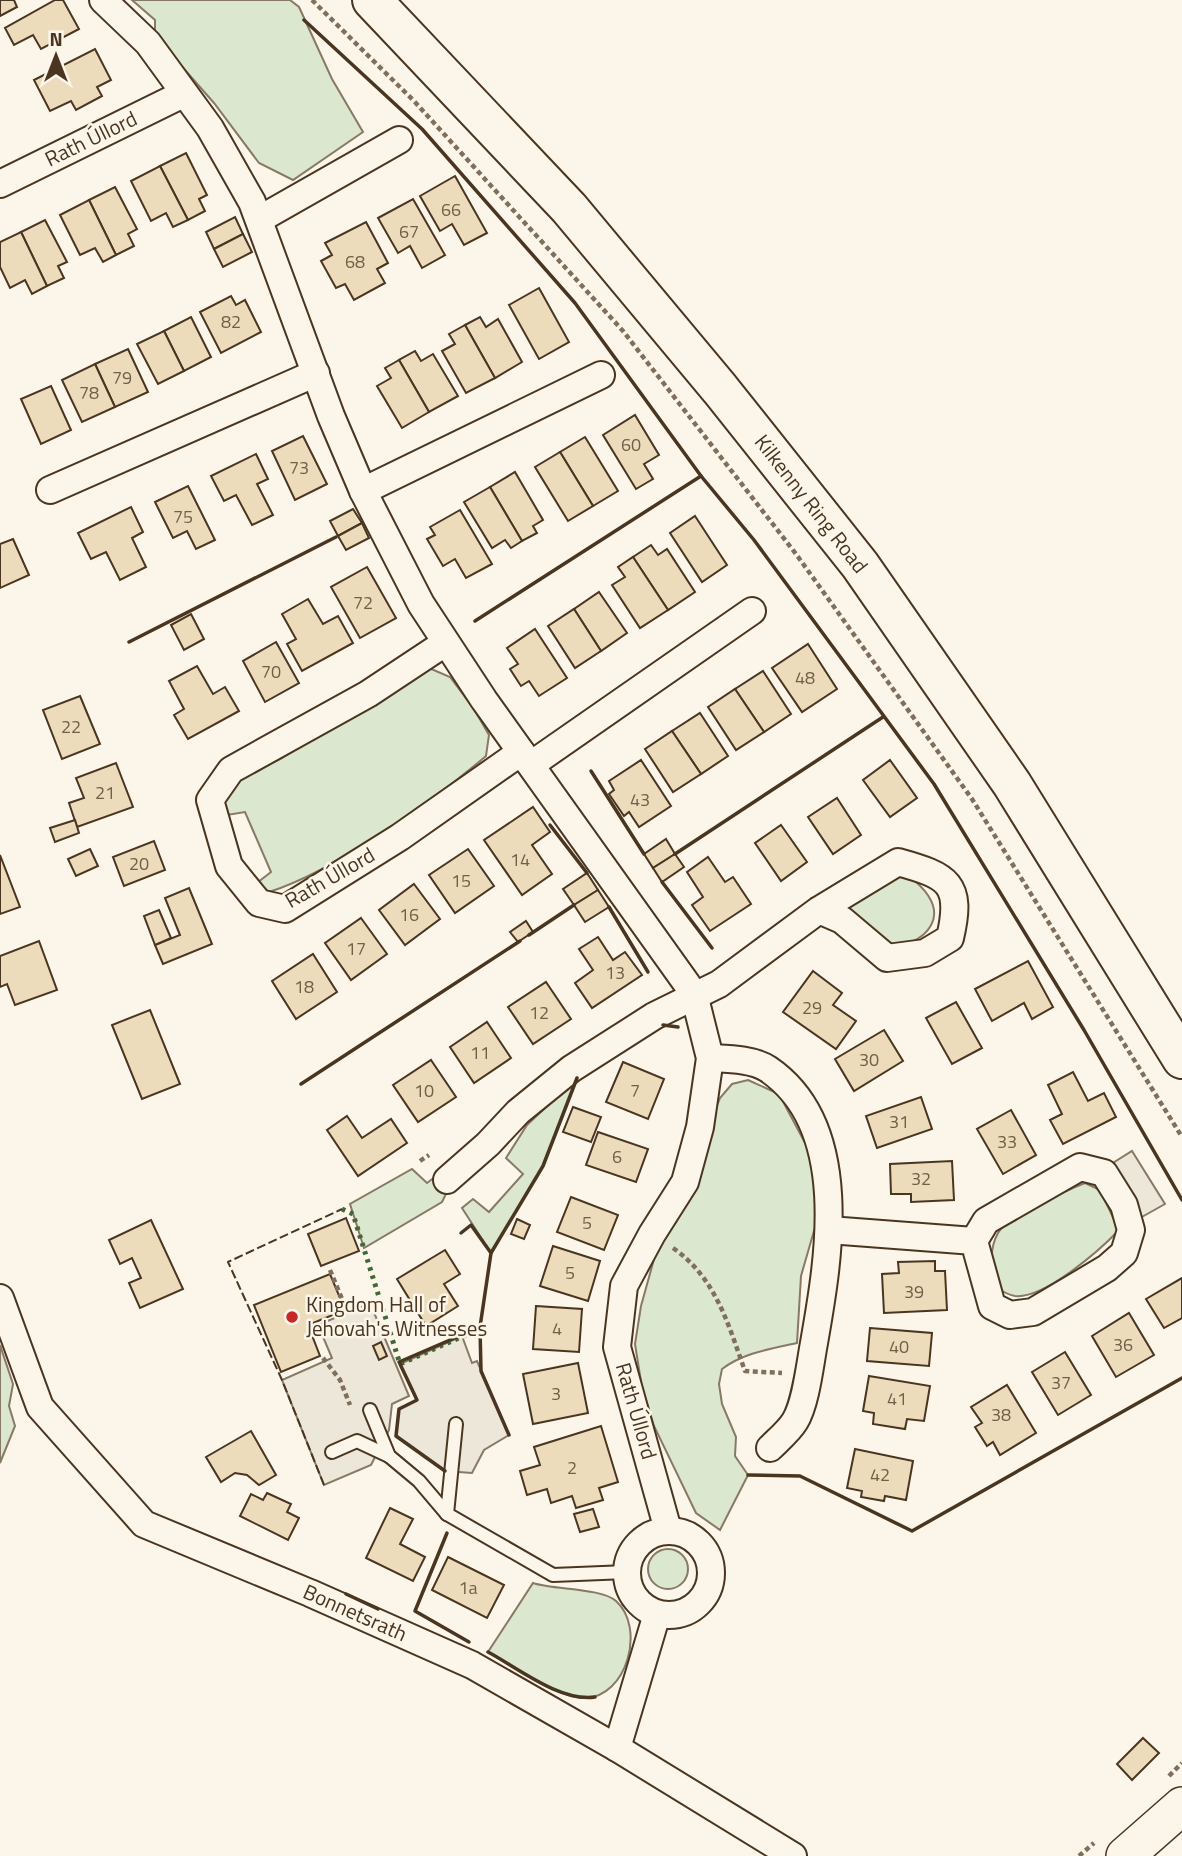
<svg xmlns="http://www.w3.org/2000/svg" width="1182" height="1856" viewBox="0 0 1182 1856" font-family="'Titillium Web',sans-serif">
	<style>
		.green { fill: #dce7d0; stroke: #887966; stroke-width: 2 }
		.parking { fill: #ede7d9; stroke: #887966; stroke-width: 2 }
		.building { fill: #ecdcbc; stroke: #4a3520; stroke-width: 2 }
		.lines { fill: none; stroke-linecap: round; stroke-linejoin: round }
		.lane-casing { stroke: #4a3520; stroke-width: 16 }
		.street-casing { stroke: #4a3520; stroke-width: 30 }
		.secondary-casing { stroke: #4a3520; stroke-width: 40 }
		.primary-casing { stroke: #4a3520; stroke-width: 42 }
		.path { stroke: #7f6f5c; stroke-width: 4.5; stroke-dasharray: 5 3.5; stroke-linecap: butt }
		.lane { stroke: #fbf6e9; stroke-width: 12 }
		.street { stroke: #fbf6e9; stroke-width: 26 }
		.secondary { stroke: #fbf6e9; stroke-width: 37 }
		.primary { stroke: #fbf6e9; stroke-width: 38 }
		.hedge { stroke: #436837; stroke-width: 5; stroke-dasharray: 3.5 5; stroke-linecap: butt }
		.fence { stroke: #4a3520; stroke-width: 2; stroke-dasharray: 9 3.5; stroke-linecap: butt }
		.wall { stroke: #4a3520; stroke-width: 3.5 }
		.poi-dot { fill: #c62828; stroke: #fbf6e9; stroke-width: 2.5 }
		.labels { text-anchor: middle; stroke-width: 5; stroke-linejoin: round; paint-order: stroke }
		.number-label { font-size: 18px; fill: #725f47 }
		.street-label { font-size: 21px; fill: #4a3520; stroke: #fbf6e9 }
		.poi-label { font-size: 21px; fill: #4a3520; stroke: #fbf6e9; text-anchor: start }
	</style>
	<rect width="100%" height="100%" fill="#fbf6e9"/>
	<g class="green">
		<path d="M132,0H290L299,7L332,79L363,132L293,180L259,163L214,103L155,36V20Z"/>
		<path d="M429,668L450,677L474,709L489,735L486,756C432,802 335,871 269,892L257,883L271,872L245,812L227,815L223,810L226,796L237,780L280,759Z"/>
		<path d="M909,876C920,885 932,896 934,910C937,934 904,952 884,942C871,936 858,921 847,911L848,904L892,878Z"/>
		<path d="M578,1077L543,1166L491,1253L462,1208L473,1199L489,1212L523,1174L506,1158L527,1125Z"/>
		<path d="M748,1080L779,1094L812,1156L818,1217L801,1276L797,1343C770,1349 743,1353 722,1369L719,1384L722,1404L736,1437L735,1456L748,1475L720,1530L696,1513L654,1426L642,1388L635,1344L641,1306L656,1252L720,1098L732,1084Z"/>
		<path d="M412,1169L427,1183L435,1177L447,1192L442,1202L364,1248L350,1204Z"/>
		<path d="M1085,1183L1100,1190L1119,1230C1099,1251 1044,1299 1015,1296C1008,1295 1000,1290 995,1287C992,1268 988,1251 998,1233C1006,1218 1067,1190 1085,1183Z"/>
		<path d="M0,1345L13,1384L9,1406L15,1426L0,1463Z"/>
		<circle cx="668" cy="1569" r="20"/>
		<path d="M533,1583C554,1590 602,1588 616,1601C646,1628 627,1697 585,1698C560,1699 511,1665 488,1652Z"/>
	</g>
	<g class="parking">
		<path d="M1132,1151L1165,1204L1140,1218L1108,1166Z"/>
		<path d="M370,1303L409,1396L392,1404L389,1430L371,1465L324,1485L282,1380L332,1358L318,1325Z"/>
		<path d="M462,1336L472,1363L477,1361L509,1435L484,1450L472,1473L445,1471L396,1436L399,1409L417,1400L400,1364Z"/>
	</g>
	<g class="building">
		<path d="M0,0H14L17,7L0,16Z"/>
		<path d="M55,0H63L79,29L41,49L33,35L14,45L5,28Z"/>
		<path d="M95,49L111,80L97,87L102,96L76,110L71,101L50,111L34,80Z"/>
		<path d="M186,153L207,195L199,199L205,211L188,220L160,166Z"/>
		<path d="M160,166L188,220L173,227L166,213L151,221L131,181Z"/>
		<path d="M455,176L487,233L464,245L452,224L440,231L420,196Z"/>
		<path d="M115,187L137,229L128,234L134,246L116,255L89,200Z"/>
		<path d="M413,199L445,255L422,268L410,246L398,253L378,218Z"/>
		<path d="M89,200L116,255L103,262L95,248L80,255L60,215Z"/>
		<path d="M235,217L243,234L214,249L206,232Z"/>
		<path d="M45,220L67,262L58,266L64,278L47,286L21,232Z"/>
		<path d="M366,222L388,263L377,269L385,283L354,300L345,284L336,288L321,261L332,255L325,243Z"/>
		<path d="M21,232L47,286L32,294L25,280L10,288L0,267V242Z"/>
		<path d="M243,234L252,252L223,267L214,249Z"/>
		<path d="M539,288L569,342L539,359L509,305Z"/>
		<path d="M231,296L236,305L245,300L261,332L221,353L200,312Z"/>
		<path d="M191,317L211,357L184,371L164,331Z"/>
		<path d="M480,317L486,327L498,319L522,362L495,378L465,325Z"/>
		<path d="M465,325L495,378L466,393L442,351L455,344L449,334Z"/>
		<path d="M164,331L184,371L158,384L137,344Z"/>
		<path d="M128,349L148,392L115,407L95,364Z"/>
		<path d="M415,351L421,361L433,354L458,396L429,412L399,360Z"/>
		<path d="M399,360L429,412L402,428L377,386L391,378L385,368Z"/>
		<path d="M95,364L115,407L82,422L62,380Z"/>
		<path d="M51,386L71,430L41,444L21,399Z"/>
		<path d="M635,415L659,455L644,464L653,479L636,489L603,435Z"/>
		<path d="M303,436L327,484L295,500L272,451Z"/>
		<path d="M585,437L618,491L593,506L560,452Z"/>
		<path d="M560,452L593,506L568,521L535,467Z"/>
		<path d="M256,454L268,479L257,484L273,515L252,525L236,495L224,501L211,476Z"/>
		<path d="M515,472L543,520L533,526L537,533L522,541L490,487Z"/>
		<path d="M188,486L215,540L196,549L187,531L173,538L155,502Z"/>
		<path d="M490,487L522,541L511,548L505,540L492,548L464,502Z"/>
		<path d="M131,507L143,532L132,538L146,567L120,580L106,552L91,559L78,533Z"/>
		<path d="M353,509L362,523L338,536L330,521Z"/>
		<path d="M460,510L492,564L466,578L455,559L443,566L427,539L435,535L430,527Z"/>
		<path d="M695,516L727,565L702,582L670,533Z"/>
		<path d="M362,523L369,538L346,550L338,536Z"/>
		<path d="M13,539L29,575L0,588V544Z"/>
		<path d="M651,545L658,555L667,549L695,592L668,610L633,557Z"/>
		<path d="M633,557L668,610L640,628L612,585L625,577L618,567Z"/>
		<path d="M367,567L396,618L360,638L331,587Z"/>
		<path d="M599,592L627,633L601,651L574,609Z"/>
		<path d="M308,599L323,624L338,616L353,643L302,671L287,644L296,639L282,614Z"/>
		<path d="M574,609L601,651L575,668L548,626Z"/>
		<path d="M191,614L204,639L184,650L171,625Z"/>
		<path d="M535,629L567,678L539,696L529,681L521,686L510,669L518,664L507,648Z"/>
		<path d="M276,642L299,683L265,702L243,661Z"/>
		<path d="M808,644L837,689L802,712L772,668Z"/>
		<path d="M197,666L213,694L225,687L239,711L188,739L174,715L184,709L169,681Z"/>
		<path d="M763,671L791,714L764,732L735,689Z"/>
		<path d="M735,689L764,732L736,750L708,707Z"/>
		<path d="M80,696L100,744L62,759L43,710Z"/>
		<path d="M700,713L728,756L701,774L672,731Z"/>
		<path d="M672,731L701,774L673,792L645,749Z"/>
		<path d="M641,760L671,806L639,827L629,812L624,816L609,794L614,790L609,781Z"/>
		<path d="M890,760L917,798L890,817L863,780Z"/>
		<path d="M116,763L133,807L77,827L69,803L84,798L76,778Z"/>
		<path d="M837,798L861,835L833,854L808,817Z"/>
		<path d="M533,807L550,832L532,845L552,874L522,895L484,840Z"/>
		<path d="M75,820L79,833L55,842L50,828Z"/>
		<path d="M781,825L807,862L781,881L755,843Z"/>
		<path d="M666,839L675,854L653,868L644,854Z"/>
		<path d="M154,841L165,870L124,886L113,857Z"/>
		<path d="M90,849L98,866L76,876L68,859Z"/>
		<path d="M468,849L494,886L455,913L429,875Z"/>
		<path d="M675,854L684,867L662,882L653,868Z"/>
		<path d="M0,855L20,907L0,914Z"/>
		<path d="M708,857L725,882L733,877L751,904L710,931L692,905L703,897L687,872Z"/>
		<path d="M587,873L598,890L574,905L563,889Z"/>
		<path d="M414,884L440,919L405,945L379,910Z"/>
		<path d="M189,888L212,944L163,964L155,945L180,935L165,898Z"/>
		<path d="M598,890L609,907L585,922L574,905Z"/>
		<path d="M159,910L171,938L155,945L144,916Z"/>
		<path d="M361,918L387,954L351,980L325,943Z"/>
		<path d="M526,921L533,932L518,942L510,932Z"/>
		<path d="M598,937L613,960L625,952L642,975L592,1008L575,983L593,970L579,949Z"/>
		<path d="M39,941L57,990L15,1005L7,984L0,987V956Z"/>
		<path d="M313,954L337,992L296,1019L272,981Z"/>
		<path d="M1028,961L1053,1007L1032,1019L1024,1003L992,1021L975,989Z"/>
		<path d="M813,971L842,993L833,1005L856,1021L836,1049L783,1012Z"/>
		<path d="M546,982L571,1019L533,1044L508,1007Z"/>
		<path d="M956,1002L982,1048L952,1064L926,1018Z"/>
		<path d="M150,1010L180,1084L142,1099L112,1025Z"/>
		<path d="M487,1022L511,1058L474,1083L450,1047Z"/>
		<path d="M884,1030L903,1061L854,1091L835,1059Z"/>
		<path d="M431,1060L456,1097L418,1122L393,1085Z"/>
		<path d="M623,1062L664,1079L648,1119L606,1102Z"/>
		<path d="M1073,1072L1088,1101L1104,1093L1116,1117L1063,1144L1050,1120L1062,1114L1048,1085Z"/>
		<path d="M921,1097L932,1129L877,1148L866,1116Z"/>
		<path d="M573,1107L601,1117L591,1142L563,1132Z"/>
		<path d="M1011,1110L1036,1155L1003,1174L977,1129Z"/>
		<path d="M347,1116L362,1138L391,1119L407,1143L358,1176L327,1130Z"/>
		<path d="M598,1132L648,1149L636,1182L586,1165Z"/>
		<path d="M952,1161L954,1200L911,1202V1194H891L890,1164Z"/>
		<path d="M571,1197L618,1215L604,1250L557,1232Z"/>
		<path d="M346,1218L359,1251L321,1266L308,1234Z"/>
		<path d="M517,1219L530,1225L524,1239L511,1234Z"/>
		<path d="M151,1220L183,1289L140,1308L129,1283L141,1278L132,1258L120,1264L109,1240Z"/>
		<path d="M553,1246L600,1261L588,1301L540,1286Z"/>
		<path d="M445,1250L460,1274L444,1284L458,1306L426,1326L397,1279Z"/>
		<path d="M935,1261V1271H945L947,1310L884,1313L882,1274L899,1273L898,1262Z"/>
		<path d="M330,1274L345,1310L308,1325L320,1356L281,1372L254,1305Z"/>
		<path d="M1182,1278V1318L1164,1328L1146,1299Z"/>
		<path d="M536,1306L582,1309L579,1352L533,1349Z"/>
		<path d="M1129,1313L1154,1355L1116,1377L1092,1336Z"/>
		<path d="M870,1328L932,1333L929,1366L867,1361Z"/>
		<path d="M381,1342L387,1356L379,1360L373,1346Z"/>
		<path d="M1065,1352L1091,1395L1058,1415L1032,1372Z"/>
		<path d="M578,1363L588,1413L533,1424L523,1374Z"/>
		<path d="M869,1376L930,1386L924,1421L907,1419L905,1429L873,1424L874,1413L863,1411Z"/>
		<path d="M1007,1385L1036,1433L1000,1455L993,1442L987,1446L975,1427L982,1423L971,1407Z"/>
		<path d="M601,1426L618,1482L599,1488L603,1500L576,1508L572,1496L551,1503L547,1489L527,1495L520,1471L540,1465L534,1447Z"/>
		<path d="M251,1431L276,1475L259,1485L247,1475L235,1473L221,1482L206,1457Z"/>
		<path d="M855,1449L913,1461L906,1500L885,1496L884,1501L861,1497L862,1491L847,1488Z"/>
		<path d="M267,1493L291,1504L287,1512L299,1518L288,1540L240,1516L251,1494L263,1500Z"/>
		<path d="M390,1508L413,1519L400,1544L425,1557L413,1581L366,1558Z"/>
		<path d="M593,1509L599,1527L580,1532L574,1514Z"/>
		<path d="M448,1557L504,1585L487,1618L432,1590Z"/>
		<path d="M1143,1738L1159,1753L1132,1780L1117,1764Z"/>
	</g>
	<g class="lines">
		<g class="lane-casing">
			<g id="lane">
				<path d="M370,1410L389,1456L419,1481L447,1514"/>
				<path d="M456,1424L447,1514L553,1575L627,1572"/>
				<path d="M332,1452L357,1441L389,1456"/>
			</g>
		</g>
		<g class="street-casing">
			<g id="street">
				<path d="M103,0L148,43L210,128L252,202L331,416L363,491L421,604L484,700L687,984L695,998L710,1058L700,1127L685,1182L652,1234L624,1286L617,1347L668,1530"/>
				<path d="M0,184L183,94"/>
				<path d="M260,219L399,140"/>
				<path d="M50,490L316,373"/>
				<path d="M363,491L601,375"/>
				<path d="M445,643L368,694L231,770L210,800L229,866L259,903L285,909L400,837L521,752"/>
				<path d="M532,764L752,611"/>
				<path d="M710,1058C728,1059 753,1059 768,1069C852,1126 829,1258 814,1343C810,1364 806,1403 795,1421C789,1431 778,1440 770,1448"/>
				<path d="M447,1180L488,1144L518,1112L571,1069L654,1016L719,984L819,910L898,862C948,876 963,883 950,938L925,953L887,958L842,920L819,910"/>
				<path d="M829,1230L974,1241L986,1221L1080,1167L1104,1173L1124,1205L1131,1230L1124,1253L1107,1268L1033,1312L1010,1315L992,1306L974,1241"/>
				<path d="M0,1298L40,1407L144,1524L310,1593L472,1665L617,1748L793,1856"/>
				<circle cx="669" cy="1573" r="42"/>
				<path d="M617,1748L657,1614"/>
			</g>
		</g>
		<g class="secondary-casing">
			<path id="secondary" d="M1125,1856L1182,1806"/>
		</g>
		<g class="primary-casing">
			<path id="primary" d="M372,0L569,208L720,389L860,565L1012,784L1182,1059"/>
		</g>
		<g class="path">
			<path d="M312,0L414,101L623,331L796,554L972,799L1182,1137"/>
			<path d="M420,1161L429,1155"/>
			<path d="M673,1248C716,1278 728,1324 745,1371L782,1373"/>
			<path d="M330,1270L347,1311"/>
			<path d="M323,1358L340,1380L350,1405"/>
			<path d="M1169,1776L1182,1763"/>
			<path d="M1079,1856L1094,1843"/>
		</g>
		<use href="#lane" class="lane"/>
		<use href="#street" class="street"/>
		<use href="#secondary" class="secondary"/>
		<use href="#primary" class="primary"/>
		<path class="hedge" d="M342,1209L353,1214L400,1364L479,1329"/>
		<path class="fence" d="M324,1485L282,1380L228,1262L342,1209"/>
		<g class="wall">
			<path d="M304,20L422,129L575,303L701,476L754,540L934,784L1084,1030L1182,1200"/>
			<path d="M475,621L701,476"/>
			<path d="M129,642L336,537"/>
			<path d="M591,771L644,854"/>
			<path d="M550,825L587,873"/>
			<path d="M675,854L883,717"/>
			<path d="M662,882L712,948"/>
			<path d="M609,907L648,972"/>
			<path d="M529,935L574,905"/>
			<path d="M663,1025L678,1027"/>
			<path d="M301,1084L520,941"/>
			<path d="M461,1233L471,1225L491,1253"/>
			<path d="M399,1362L480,1327"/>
			<path d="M400,1364L417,1400L399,1409L396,1436L445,1471"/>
			<path d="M509,1435L481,1371L480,1327L491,1253L543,1166L577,1078"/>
			<path d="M748,1475L800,1476L912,1531L1182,1378"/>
			<path d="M447,1533L415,1611L469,1642"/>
			<path d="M346,1594L378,1609"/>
			<path d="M488,1652C518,1668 560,1702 595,1697"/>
		</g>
	</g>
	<circle class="poi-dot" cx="292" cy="1317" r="7"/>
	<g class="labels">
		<g class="number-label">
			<text x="451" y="216">66</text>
			<text x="409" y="238">67</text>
			<text x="355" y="268">68</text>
			<text x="231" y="328">82</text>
			<text x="122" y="384">79</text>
			<text x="89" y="399">78</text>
			<text x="631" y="451">60</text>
			<text x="299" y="474">73</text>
			<text x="183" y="523">75</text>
			<text x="363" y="609">72</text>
			<text x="271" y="678">70</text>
			<text x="805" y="684">48</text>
			<text x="71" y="733">22</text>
			<text x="105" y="799">21</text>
			<text x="640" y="806">43</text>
			<text x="520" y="866">14</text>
			<text x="139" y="870">20</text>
			<text x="461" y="887">15</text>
			<text x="409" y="921">16</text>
			<text x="356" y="955">17</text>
			<text x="615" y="979">13</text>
			<text x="304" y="993">18</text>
			<text x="812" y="1014">29</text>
			<text x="539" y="1019">12</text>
			<text x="480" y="1059">11</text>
			<text x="869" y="1066">30</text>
			<text x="424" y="1097">10</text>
			<text x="635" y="1097">7</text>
			<text x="899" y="1128">31</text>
			<text x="1007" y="1148">33</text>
			<text x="617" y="1163">6</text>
			<text x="921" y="1185">32</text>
			<text x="587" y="1229">5</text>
			<text x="570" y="1279">5</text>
			<text x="914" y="1298">39</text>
			<text x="557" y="1335">4</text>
			<text x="1123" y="1351">36</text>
			<text x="899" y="1353">40</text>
			<text x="1061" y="1389">37</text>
			<text x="556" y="1400">3</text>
			<text x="897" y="1405">41</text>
			<text x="1001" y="1421">38</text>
			<text x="572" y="1474">2</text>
			<text x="880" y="1481">42</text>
			<text x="468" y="1594">1a</text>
		</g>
		<g class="street-label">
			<text transform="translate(91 139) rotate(-26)" y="7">Rath Úllord</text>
			<text transform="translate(811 504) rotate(52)" y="7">Kilkenny Ring Road</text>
			<text transform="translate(330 878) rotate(-30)" y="7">Rath Úllord</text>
			<text transform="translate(636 1411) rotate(74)" y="7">Rath Úllord</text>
			<text transform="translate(355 1613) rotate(24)" y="7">Bonnetsrath</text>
		</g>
		<g class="poi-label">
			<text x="306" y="1312">Kingdom Hall of<tspan x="306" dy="24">Jehovah's Witnesses</tspan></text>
		</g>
	</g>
	<g transform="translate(56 56)" stroke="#fbf6e9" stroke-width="5" paint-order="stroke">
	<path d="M0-5L12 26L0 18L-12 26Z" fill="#4a3520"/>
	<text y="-10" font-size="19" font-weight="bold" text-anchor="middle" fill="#4a3520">N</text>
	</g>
</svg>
